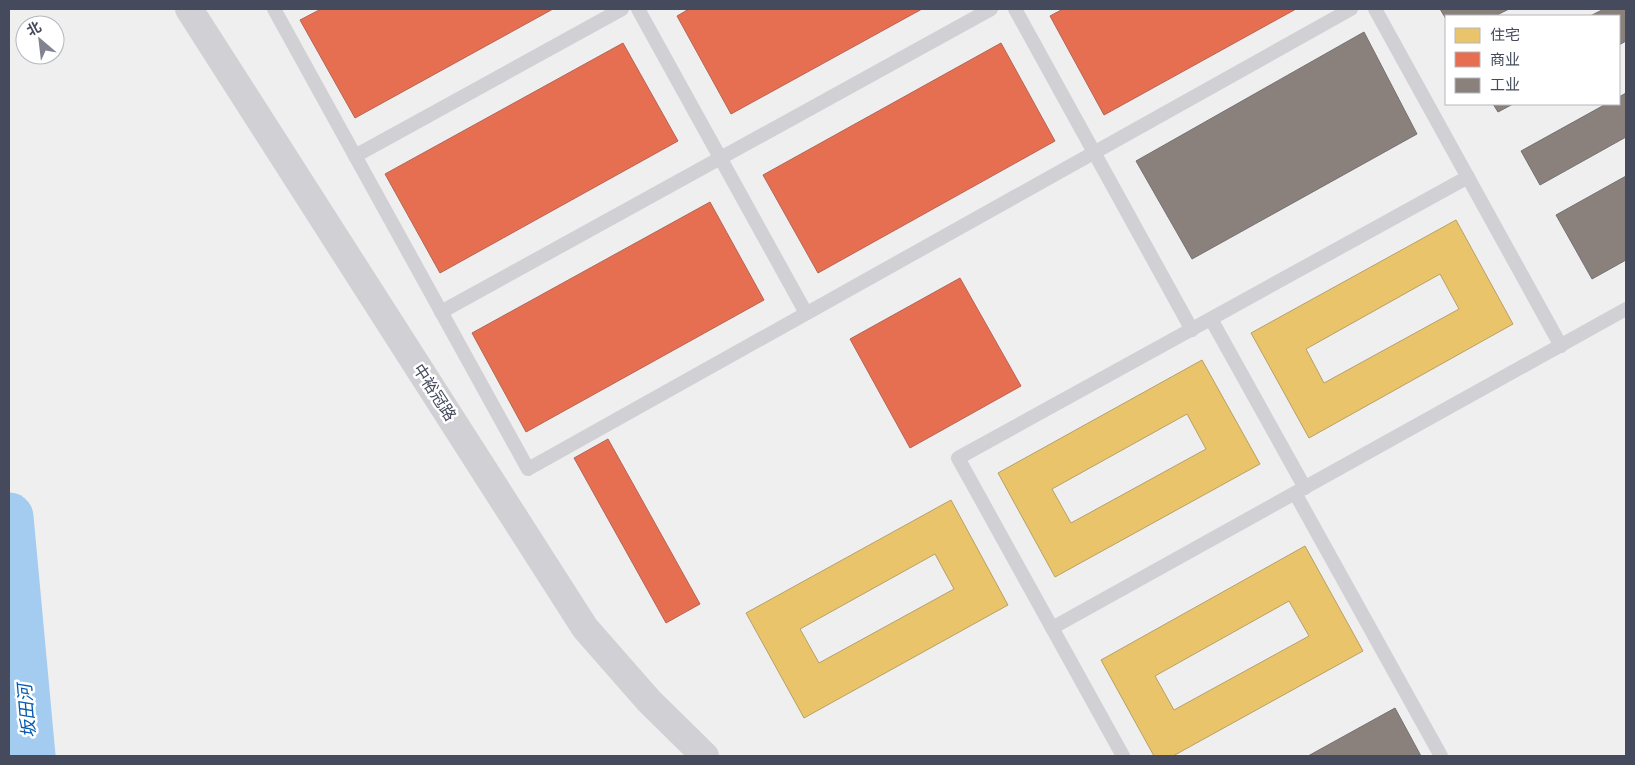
<svg xmlns="http://www.w3.org/2000/svg" width="1635" height="765" viewBox="0 0 1635 765" font-family="'Space Grotesk','Noto Sans SC',sans-serif">
	<style>
		.homes { fill: #e9c46a; stroke: #b8a066; fill-rule: evenodd }
		.shops { fill: #e76f51; stroke: #b66455 }
		.industry { fill: #8a817c; stroke: #757173 }
		.lines { fill: none; stroke-linecap: round; stroke-linejoin: round }
		.river { stroke: #a4cbf0; stroke-width: 49 }
		.service { stroke: #d0d0d5; stroke-width: 14 }
		.tertiary { stroke: #d0d0d5; stroke-width: 28 }
		.labels { text-anchor: middle; stroke-width: 5; stroke-linejoin: round; paint-order: stroke }
		.street-label { font-size: 16px; fill: #454b5d; stroke: #fff }
		.water-label { font-size: 18px; font-style: italic; fill: #045bb1; stroke: #fff }
	</style>
	<rect width="100%" height="100%" fill="#f0efef"/>
	<g class="homes">
		<path d="M1456,220L1513,324L1309,438L1251,333ZM1440,274L1459,309L1324,383L1306,349Z"/>
		<path d="M1202,360L1260,464L1055,577L998,473ZM1187,414L1206,449L1071,523L1052,489Z"/>
		<path d="M951,500L1008,605L804,718L746,613ZM935,554L954,589L819,663L800,629Z"/>
		<path d="M1305,546L1363,651L1173,756H1154L1101,660ZM1289,601L1309,636L1174,710L1155,676Z"/>
	</g>
	<g class="shops">
		<path d="M321,9H553L355,118L300,20Z"/>
		<path d="M689,9H922L731,114L677,16Z"/>
		<path d="M1063,9H1296L1104,115L1050,16Z"/>
		<path d="M623,43L678,141L440,273L385,174Z"/>
		<path d="M1001,43L1055,141L818,273L763,175Z"/>
		<path d="M710,202L764,300L526,432L472,333Z"/>
		<path d="M960,278L1021,386L910,448L850,339Z"/>
		<path d="M608,439L700,604L666,623L574,458Z"/>
	</g>
	<g class="industry">
		<path d="M1440,9H1509L1495,16H1446V19Z"/>
		<path d="M1604,9H1626V41L1619,45V16H1590Z"/>
		<path d="M1364,32L1417,134L1192,259L1136,161Z"/>
		<path d="M1626,93V137L1540,185L1521,151L1606,104H1619V97Z"/>
		<path d="M1493,104H1513L1498,112Z"/>
		<path d="M1626,176V260L1592,279L1556,215Z"/>
		<path d="M1395,708L1421,756H1308Z"/>
	</g>
	<g class="lines">
		<path class="river" d="M9,517L31,756"/>
		<g class="service">
			<path d="M274,9L528,469L1351,9"/>
			<path d="M638,9L806,313"/>
			<path d="M1015,9L1192,330"/>
			<path d="M1375,9L1561,346"/>
			<path d="M355,156L622,9"/>
			<path d="M441,312L991,9"/>
			<path d="M1211,319L1305,488"/>
			<path d="M1295,493L1441,756"/>
			<path d="M1052,628L1626,309"/>
			<path d="M1123,756L958,458L1468,177"/>
		</g>
		<path class="tertiary" d="M189,9L585,628L649,701L705,756"/>
	</g>
	<g class="labels">
		<g class="street-label">
			<text transform="translate(435 392) rotate(57)" y="6">中裕冠路</text>
		</g>
		<g class="water-label">
			<text transform="translate(27 711) rotate(-95)" y="6">坂田河</text>
		</g>
	</g>
	<rect width="1635" height="765" fill="none" stroke="#454b5d" stroke-width="20"/>
	<rect x="1445" y="15" width="175" height="90" fill="#ffffff" stroke="#b5b7be"/>
	<rect x="1455" y="28" width="25" height="15" fill="#e9c46a" stroke="#b5b7be"/>
	<text x="1490" y="40" font-size="15" fill="#454b5d">住宅</text>
	<rect x="1455" y="52" width="25" height="15" fill="#e76f51" stroke="#b5b7be"/>
	<text x="1490" y="65" font-size="15" fill="#454b5d">商业</text>
	<rect x="1455" y="78" width="25" height="15" fill="#8a817c" stroke="#b5b7be"/>
	<text x="1490" y="90" font-size="15" fill="#454b5d">工业</text>
	<g transform="translate(40 40) rotate(332)"><circle r="24" fill="#ffffff" stroke="#b5b7be"/>
	<path d="M0-4L9 19L0 12L-9 19Z" fill="#818490"/>
	<text y="-8" font-size="14" font-weight="bold" text-anchor="middle" fill="#454b5d">北</text>
	</g>
</svg>
